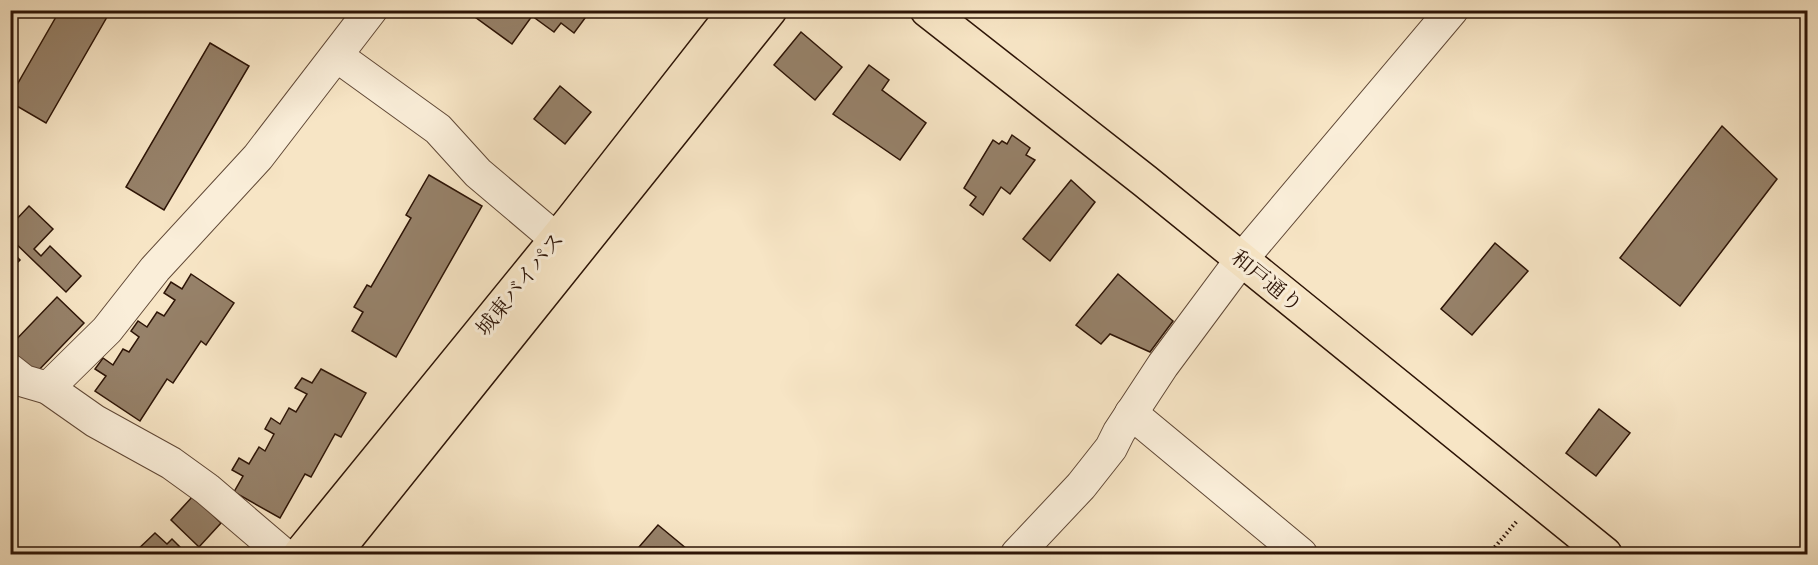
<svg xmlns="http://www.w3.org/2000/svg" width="1818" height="565" viewBox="0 0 1818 565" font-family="'EB Garamond','Noto Serif JP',serif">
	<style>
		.building { fill: #968169; stroke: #2d1406; stroke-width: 1.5 }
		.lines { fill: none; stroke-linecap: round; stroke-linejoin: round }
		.minor-casing { stroke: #604836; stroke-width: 34 }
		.highway-casing { stroke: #2d1406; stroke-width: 36 }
		.path { stroke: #2d1406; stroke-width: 4; stroke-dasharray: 1.5 3; stroke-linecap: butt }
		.minor { stroke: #faeed9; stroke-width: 32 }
		.highway { stroke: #f7e5c5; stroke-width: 33 }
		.labels { text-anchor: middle; stroke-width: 6; stroke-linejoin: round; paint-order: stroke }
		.street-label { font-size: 21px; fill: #2d1406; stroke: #faeed9 }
	</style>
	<rect width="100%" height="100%" fill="#f7e5c5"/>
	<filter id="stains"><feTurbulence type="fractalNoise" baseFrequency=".00333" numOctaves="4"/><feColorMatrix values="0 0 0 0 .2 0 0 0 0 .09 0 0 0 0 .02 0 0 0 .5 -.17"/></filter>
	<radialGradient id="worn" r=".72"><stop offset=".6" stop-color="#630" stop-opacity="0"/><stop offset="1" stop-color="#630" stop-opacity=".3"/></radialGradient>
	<g class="building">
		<path d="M60,10H111L46,123L10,102V97Z"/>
		<path d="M480,10H591L574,33L561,23L554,32L532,16L512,44L475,17Z"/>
		<path d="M801,32L842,67L815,100L774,65Z"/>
		<path d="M210,43L249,66L164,210L126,187Z"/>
		<path d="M869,65L889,80L882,90L926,123L900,160L833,114Z"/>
		<path d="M560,86L591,112L565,144L534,119Z"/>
		<path d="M1722,126L1777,179L1680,306L1620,258Z"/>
		<path d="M1012,135L1030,148L1026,155L1035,160L1010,194L1001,187L983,215L970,205L976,197L964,188L993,140L999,144L1002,141L1007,144Z"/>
		<path d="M429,175L482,206L396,357L352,331L363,312L354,307L367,285L371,287L411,218L406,215Z"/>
		<path d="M1071,180L1095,202L1050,261L1023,239Z"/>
		<path d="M29,206L53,229L34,249L41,256L50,246L81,276L66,292L10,238V230L15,225L13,223Z"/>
		<path d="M1495,243L1528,271L1472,335L1441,309Z"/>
		<path d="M10,250L20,260L10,270Z"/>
		<path d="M191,274L234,303L206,345L201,341L173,383L167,379L140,421L95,391L106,376L95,369L103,358L113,365L123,349L129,352L139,337L131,331L138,321L147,327L157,312L164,316L175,300L164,293L171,282L182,289Z"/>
		<path d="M1118,274L1173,321L1150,352L1110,334L1101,344L1076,325Z"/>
		<path d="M57,297L84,323L35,374L10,355V346Z"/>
		<path d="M321,369L366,393L341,437L335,434L311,477L305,474L280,518L234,492L243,476L232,470L239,458L249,464L259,447L265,451L274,434L265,429L271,418L280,424L289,408L296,412L307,394L295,388L302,378L312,383Z"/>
		<path d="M1599,409L1630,433L1596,476L1566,453Z"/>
		<path d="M193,496L221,523L199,547L171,520Z"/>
		<path d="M658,525L693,554H633Z"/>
		<path d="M155,533L167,544L172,539L187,554H133Z"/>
	</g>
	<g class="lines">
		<g class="minor-casing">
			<g id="minor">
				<path d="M337,56L438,129L478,173L556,239"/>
				<path d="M10,370L24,381L48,388L95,421L171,463L207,489L283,554"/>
				<path d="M48,388L107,330L155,269L258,157L371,10"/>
				<path d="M1131,413L1301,554"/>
				<path d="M1017,554L1081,486L1111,448L1119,432L1163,365L1241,260L1452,10"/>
			</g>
		</g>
		<g class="highway-casing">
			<g id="highway">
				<path d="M927,10L1145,181L1605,554"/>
				<path d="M300,554L571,221L736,10"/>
				<path d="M334,554L770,10"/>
			</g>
		</g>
		<path class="path" d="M1489,554L1517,521"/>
		<use href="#minor" class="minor"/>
		<use href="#highway" class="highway"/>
	</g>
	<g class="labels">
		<g class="street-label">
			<text transform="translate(1267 281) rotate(39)" y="7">和戸通り</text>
			<text transform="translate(520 284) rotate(-51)" y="7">城東バイパス</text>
		</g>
	</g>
	<rect width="1818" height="565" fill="none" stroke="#f7e5c5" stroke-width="36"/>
	<rect x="12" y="12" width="1794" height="541" fill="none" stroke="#2d1406" stroke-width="3"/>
	<rect x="18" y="18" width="1782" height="529" fill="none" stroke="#2d1406" stroke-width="1.5"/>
	<rect width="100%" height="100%" filter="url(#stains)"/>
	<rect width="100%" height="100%" fill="url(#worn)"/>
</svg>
